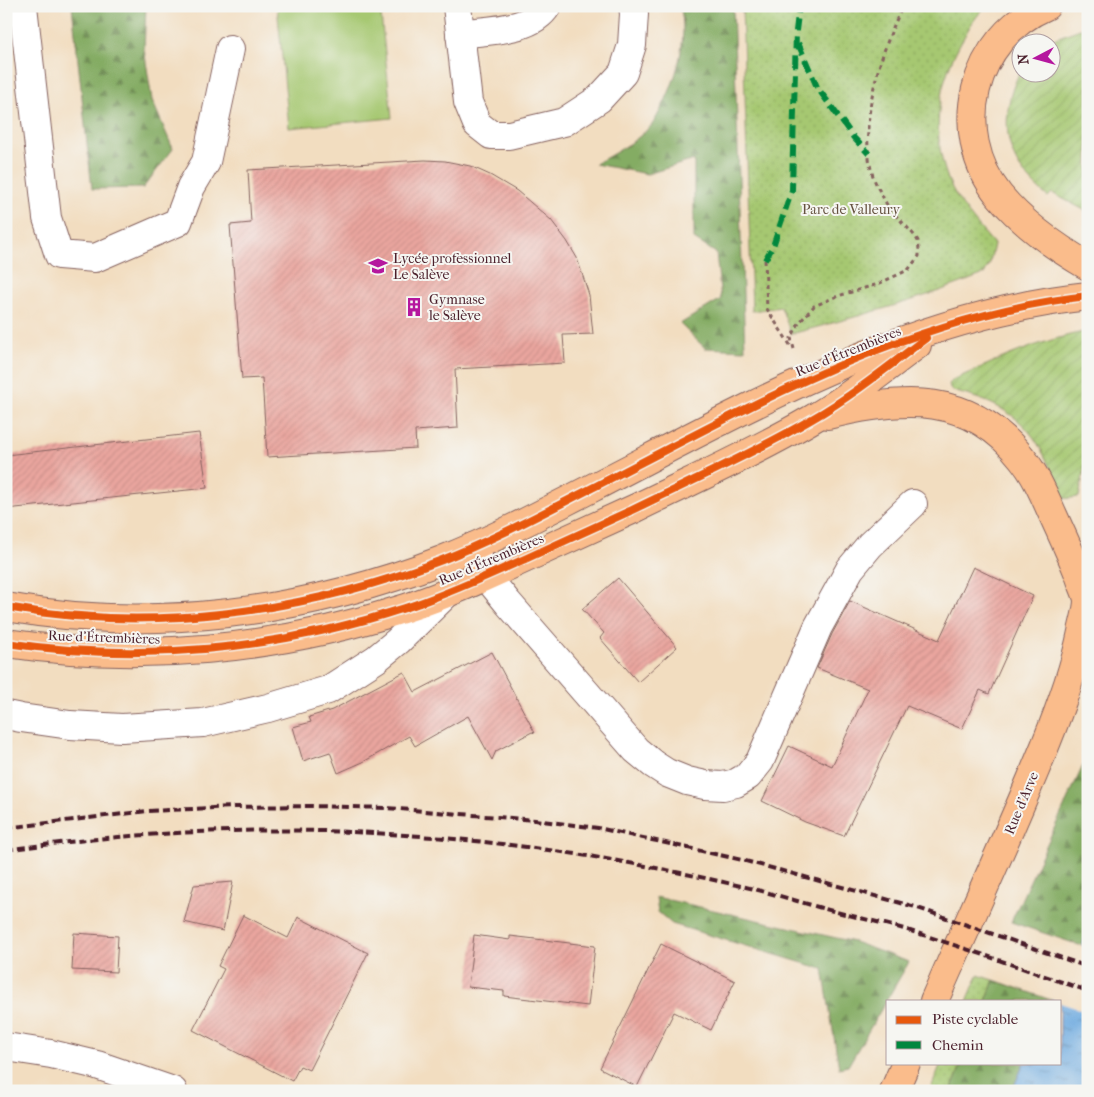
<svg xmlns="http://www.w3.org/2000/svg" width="1094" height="1097" viewBox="0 0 1094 1097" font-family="'IM FELL French Canon',serif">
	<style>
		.grass { fill: url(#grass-dots); stroke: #78744e }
		.forest { fill: url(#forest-firs); stroke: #676647 }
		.garden { fill: url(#garden-furrows); stroke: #78744e }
		.pitch { fill: #a6c871; stroke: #78744e }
		.water { fill: url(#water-ripples); stroke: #5c6586 }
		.pier { fill: #f2ddc0 }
		.building { fill: url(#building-hatch) }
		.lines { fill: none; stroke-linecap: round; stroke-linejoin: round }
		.minor-casing { stroke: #85625f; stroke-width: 30 }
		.major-casing { stroke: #85625f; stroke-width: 30 }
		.path { stroke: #85625f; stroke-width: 3; stroke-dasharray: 4 4; stroke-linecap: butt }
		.minor { stroke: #fff; stroke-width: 28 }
		.major { stroke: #fabc8b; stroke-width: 28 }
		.rail { stroke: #4a1f2b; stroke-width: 4; stroke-dasharray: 8 4; stroke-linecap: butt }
		.quiet { stroke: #00873e; stroke-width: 6; stroke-dasharray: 12 6; stroke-linecap: butt }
		.cycleway-casing { stroke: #f6f6f2; stroke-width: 11 }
		.cycleway { stroke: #e8590c; stroke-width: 8 }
		.labels { text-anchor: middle; stroke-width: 4; stroke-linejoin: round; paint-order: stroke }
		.park-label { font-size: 14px; fill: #665240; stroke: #f6f6f2 }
		.poi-label { font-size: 14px; fill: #4a1f2b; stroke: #f6f6f2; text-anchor: start }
		.street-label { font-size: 14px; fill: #4a1f2b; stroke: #f6f6f2 }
	</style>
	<defs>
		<pattern id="grass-dots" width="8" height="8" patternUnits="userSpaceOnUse" patternTransform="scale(1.25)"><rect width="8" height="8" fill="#a6c871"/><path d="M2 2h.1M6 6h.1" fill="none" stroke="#90ab62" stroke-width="1.8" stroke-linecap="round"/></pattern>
		<pattern id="forest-firs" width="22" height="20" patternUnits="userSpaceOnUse" patternTransform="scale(1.25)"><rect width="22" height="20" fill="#84ac63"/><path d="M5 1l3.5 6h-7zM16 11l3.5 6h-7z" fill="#6e8b52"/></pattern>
		<pattern id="garden-furrows" width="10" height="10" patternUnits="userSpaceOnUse" patternTransform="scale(1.25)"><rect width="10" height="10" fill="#a6c871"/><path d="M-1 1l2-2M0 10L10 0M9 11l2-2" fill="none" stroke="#90ab62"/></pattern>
		<pattern id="water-ripples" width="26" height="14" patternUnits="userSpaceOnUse" patternTransform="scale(1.25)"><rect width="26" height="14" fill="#6fabe0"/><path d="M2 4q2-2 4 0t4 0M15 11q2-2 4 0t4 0" fill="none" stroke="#5d8bb6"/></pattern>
		<pattern id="building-hatch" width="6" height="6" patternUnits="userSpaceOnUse" patternTransform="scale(1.25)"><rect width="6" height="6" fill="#eaa69f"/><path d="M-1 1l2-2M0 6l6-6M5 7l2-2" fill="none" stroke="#ca8e89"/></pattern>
	</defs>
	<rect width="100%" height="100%" fill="#f6f6f2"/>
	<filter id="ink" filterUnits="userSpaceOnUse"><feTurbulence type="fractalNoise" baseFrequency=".02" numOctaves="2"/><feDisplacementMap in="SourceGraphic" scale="10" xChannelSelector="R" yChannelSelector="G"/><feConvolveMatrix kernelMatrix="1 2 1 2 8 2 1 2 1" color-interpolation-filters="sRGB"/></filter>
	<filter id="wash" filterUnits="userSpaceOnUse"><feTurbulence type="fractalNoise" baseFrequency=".0096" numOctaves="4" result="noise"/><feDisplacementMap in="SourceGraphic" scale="20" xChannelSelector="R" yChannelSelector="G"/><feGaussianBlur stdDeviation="1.12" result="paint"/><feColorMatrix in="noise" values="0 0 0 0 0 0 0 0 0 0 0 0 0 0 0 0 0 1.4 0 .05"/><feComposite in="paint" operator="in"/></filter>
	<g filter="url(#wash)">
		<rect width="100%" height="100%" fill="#f2ddc0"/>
		<g class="grass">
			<path d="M742,6H987C977,14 970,26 964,37C938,80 930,131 948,179C958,204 977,224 994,244L990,263L984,274C921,300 856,317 791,334L781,307L752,311Z"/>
			<path d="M978,975L994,980L986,1001H967Z"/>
			<path d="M941,1063H962L951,1091H930Z"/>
		</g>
		<g class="forest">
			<path d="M72,6H146L144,49L152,100L173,149L143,188L92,189Z"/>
			<path d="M680,6H733L745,350L705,348L680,324L721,299L716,253L694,239V160L647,174L595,164C615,153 634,143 650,127C654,123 657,116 660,111C676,82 689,38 680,6Z"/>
			<path d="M1088,755V930L1082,946L1011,922Z"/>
			<path d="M656,897L854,942L909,962L848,1066L839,1068L823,969L672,924L658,912Z"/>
			<path d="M994,980L1051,1000L986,1001Z"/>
			<path d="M962,1063H1024L1012,1091H951Z"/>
		</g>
		<g class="garden">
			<path d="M1080,29H1088V212L1052,193L1048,197C1037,188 1027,178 1019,166C1001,137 1005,99 1021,70L1022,72H1052V42H1050L1056,38Z"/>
			<path d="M1088,331V450L1079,497L1062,499C1045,455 1036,424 990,403C979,398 966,395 953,391L950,389L949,384L953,380C997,360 1040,340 1088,331Z"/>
		</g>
		<path class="pitch" d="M277,6H380L392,118L289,128Z"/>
		<path class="water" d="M1088,930V1091H1012L1024,1063H1060V1001H1051L1082,946Z"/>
		<path class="pier" d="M1080,945L1088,948V1012L1060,1003V1001L1049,999Z"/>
		<g id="blocks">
			<g class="building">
				<path d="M425,160L445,161L470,166L490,175L517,191L551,220L567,241L577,258L589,295L593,334L563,335L565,363L455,369L458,428L415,431L416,448L267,457L262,378L242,379L230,225L251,223L248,170Z"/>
				<path d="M199,433L207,488L6,509V455Z"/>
				<path d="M973,567L1033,596L989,694L980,690L962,729L907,706L844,836L805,822L762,801L789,746L832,766L868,689L817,668L832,634L850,601L939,640Z"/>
				<path d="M618,578L677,647L638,682L600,638L604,633L582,609Z"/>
				<path d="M492,652L535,733L532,732L496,751L492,760L468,716L415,746L409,736L363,762L338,773L330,752L303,761L293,727L311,722L309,717L332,710L404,672L415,692Z"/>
				<path d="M233,882L223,931L184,922L194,885Z"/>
				<path d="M243,915L288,938L298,917L368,953L309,1070L300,1066L292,1081L193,1030L224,969L218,966Z"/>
				<path d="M74,933L118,936L116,972L72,970Z"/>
				<path d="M474,935L510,940V936L595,946L588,1006L504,996V991L468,987Z"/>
				<path d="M661,944L735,981L711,1030L674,1012L637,1087L600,1068Z"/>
			</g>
		</g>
	</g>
	<g filter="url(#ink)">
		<use href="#blocks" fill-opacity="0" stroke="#85625f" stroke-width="1"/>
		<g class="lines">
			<g class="minor-casing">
				<g id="minor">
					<path d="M23,6L47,218L59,255L95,258L178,222L191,187L206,162L230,49"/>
					<path d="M457,6L468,102L477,124L491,135H509L564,122L599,99L623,73L632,45L634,14L633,6"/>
					<path d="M460,34C487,30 532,31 547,6"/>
					<path d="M473,547L486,576L508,603L636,750L653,764L667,773L687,781L705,785L723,786L736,783L748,776L760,761L818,627L850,569L870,545L913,504"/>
					<path d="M6,715L21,718L70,725L122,728L203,723L268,708L328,690L376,659L398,641L448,592"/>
					<path d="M6,1047L51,1054L97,1065L173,1091"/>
				</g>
			</g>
			<g class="major-casing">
				<g id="major">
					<path d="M1046,6C972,38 949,132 999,195C1023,224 1055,247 1088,266"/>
					<path d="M828,415C903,396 970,392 1022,458C1036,475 1044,495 1053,515C1062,535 1072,556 1080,577C1082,584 1087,593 1088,600C1088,610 1084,622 1082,632C1074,671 1060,709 1045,746C1010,832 971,916 934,1001"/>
					<path d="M6,607C151,633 305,613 442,560C493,540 543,513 592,488C749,407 909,315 1088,296"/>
					<path d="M6,643C140,663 277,650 406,608C446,595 485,577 524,559C562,542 599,525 636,508C695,479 756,452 812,419C849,398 883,370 917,345"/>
					<path d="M894,1091L906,1063"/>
				</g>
			</g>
			<g class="path">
				<path d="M765,260L767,309L792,348"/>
				<path d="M794,349L791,338L799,323L814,306L838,296L878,284L908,270L919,256C919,251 919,246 918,241C913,231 894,216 886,203C882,195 877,187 874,179C856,129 880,51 903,6"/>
			</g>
			<use href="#minor" class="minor"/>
			<use href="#major" class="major"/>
			<g class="rail">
				<path d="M6,828L148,811L233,807L312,806L387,808L535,820L598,828L742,860L912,906L1088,967"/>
				<path d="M6,850C253,814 490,829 732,884C761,890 790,899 818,907C846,915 875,921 904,929C966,948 1027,970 1088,991"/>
			</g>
			<g class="quiet">
				<path d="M798,43L817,87L854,138L869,154"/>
				<path d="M765,260L773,246L792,190L796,31L799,6"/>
			</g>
			<g class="cycleway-casing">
				<g id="cycleway">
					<path d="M6,607C151,633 305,613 442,560C493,540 543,513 592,488C749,407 909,315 1088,296"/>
					<path d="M6,643C140,663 277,650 405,608C446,595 486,576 525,559C560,543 595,527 630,511C691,481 754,453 812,419C852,396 889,366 926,338"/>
				</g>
			</g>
			<use href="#cycleway" class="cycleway"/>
		</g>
	</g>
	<defs>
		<g id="school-bare" transform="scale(1.5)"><path d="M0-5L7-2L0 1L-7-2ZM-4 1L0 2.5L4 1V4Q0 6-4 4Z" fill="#b5179e" stroke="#f6f6f2" stroke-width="2.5" paint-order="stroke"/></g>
		<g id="building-bare" transform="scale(1.5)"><path d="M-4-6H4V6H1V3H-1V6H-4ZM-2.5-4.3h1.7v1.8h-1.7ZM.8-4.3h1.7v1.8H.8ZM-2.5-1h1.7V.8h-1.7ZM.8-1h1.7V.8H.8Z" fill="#b5179e" stroke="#f6f6f2" stroke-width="2.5" paint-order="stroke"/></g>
	</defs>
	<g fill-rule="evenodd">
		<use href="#school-bare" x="378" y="266"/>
		<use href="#building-bare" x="414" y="307"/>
	</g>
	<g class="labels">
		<g class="park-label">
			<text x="851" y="214">Parc de Valleury</text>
		</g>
		<g class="poi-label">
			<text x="393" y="263">Lycée professionnel<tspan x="393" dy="16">Le Salève</tspan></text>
			<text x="429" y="304">Gymnase<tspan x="429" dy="16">le Salève</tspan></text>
		</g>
		<g class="street-label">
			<text transform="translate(848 351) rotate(-22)" y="5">Rue d'Étrembières</text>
			<text transform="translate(491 559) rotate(-23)" y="5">Rue d'Étrembières</text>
			<text transform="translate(104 637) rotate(2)" y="5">Rue d'Étrembières</text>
			<text transform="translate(1021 803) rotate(-67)" y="5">Rue d'Arve</text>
		</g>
	</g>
	<rect width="1094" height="1097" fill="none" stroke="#f6f6f2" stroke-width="25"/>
	<rect x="886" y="1000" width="175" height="65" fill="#f6f6f2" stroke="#b1a0a2"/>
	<rect x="896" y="1016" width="25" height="8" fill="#e8590c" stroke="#b1a0a2"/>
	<text x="932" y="1024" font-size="15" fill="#4a1f2b">Piste cyclable</text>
	<rect x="896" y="1041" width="25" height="8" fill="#00873e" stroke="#b1a0a2"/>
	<text x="932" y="1050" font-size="15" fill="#4a1f2b">Chemin</text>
	<g transform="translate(1036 58) rotate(264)"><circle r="24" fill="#f6f6f2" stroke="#b1a0a2"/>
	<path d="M0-4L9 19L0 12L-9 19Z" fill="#b5179e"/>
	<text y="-8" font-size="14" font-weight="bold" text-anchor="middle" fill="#4a1f2b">N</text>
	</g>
</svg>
